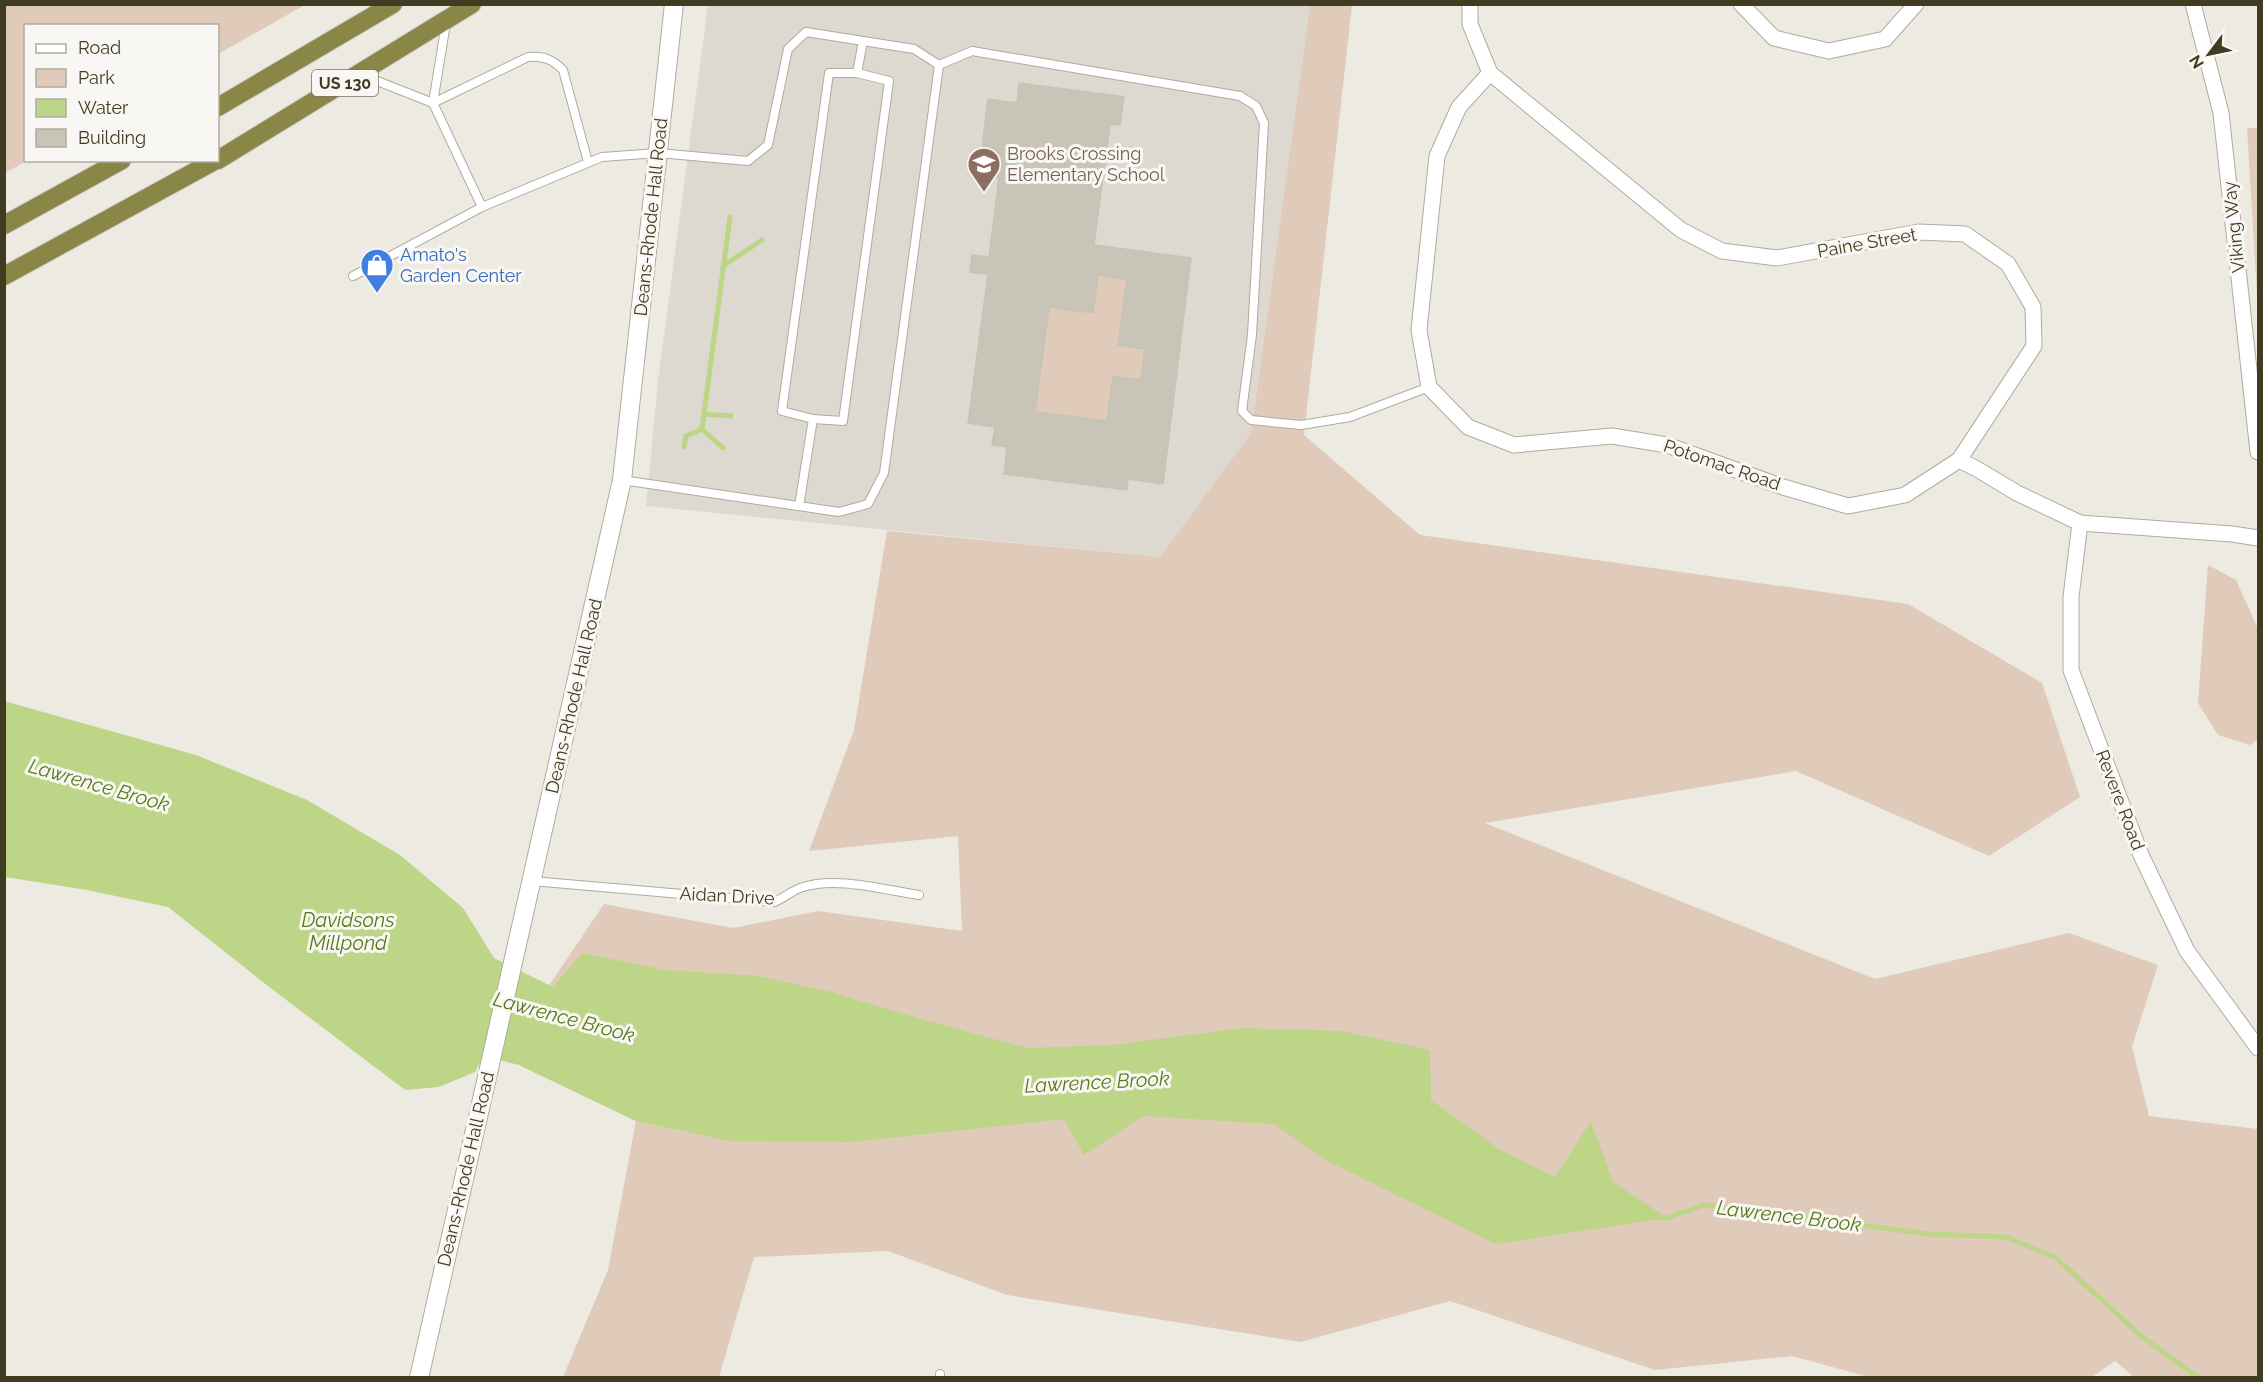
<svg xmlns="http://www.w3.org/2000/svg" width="2263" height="1382" viewBox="0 0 2263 1382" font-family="Raleway,sans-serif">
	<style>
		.built { fill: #ddd9d0 }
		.green { fill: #e0caba }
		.water { fill: #bcd587 }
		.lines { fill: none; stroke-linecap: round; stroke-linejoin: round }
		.stream { stroke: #bcd587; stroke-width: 5 }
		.building { fill: #c8c4b7; stroke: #c7c3b4; stroke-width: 1.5; fill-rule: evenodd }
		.service-casing { stroke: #afab9d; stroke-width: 10 }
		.minor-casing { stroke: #afab9d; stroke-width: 17 }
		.tertiary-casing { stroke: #afab9d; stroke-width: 20 }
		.trunk-casing { stroke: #cac8c1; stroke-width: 20 }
		.service { stroke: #fff; stroke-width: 8 }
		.minor { stroke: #fff; stroke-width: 15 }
		.tertiary { stroke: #fff; stroke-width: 18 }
		.trunk { stroke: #8a8648; stroke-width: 18 }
		.labels { text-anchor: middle; stroke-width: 6; stroke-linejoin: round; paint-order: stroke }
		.shield { fill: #f9f7f3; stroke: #787460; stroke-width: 1.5 }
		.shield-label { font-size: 16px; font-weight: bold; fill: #403c21 }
		.education-label { font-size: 18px; fill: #785e54; stroke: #f9f7f3; text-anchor: start }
		.street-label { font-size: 18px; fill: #403c21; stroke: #f9f7f3 }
		.shop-label { font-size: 18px; fill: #366cbe; stroke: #f9f7f3; text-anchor: start }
		.water-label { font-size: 20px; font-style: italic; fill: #587a17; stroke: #f9f7f3 }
	</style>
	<rect width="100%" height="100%" fill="#edeae2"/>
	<path class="built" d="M708,5H1310L1251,433L1160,557L646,506L658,381Z"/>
	<g class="green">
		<path d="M5,4H305V5L218,54V26H26V161L5,173Z"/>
		<path d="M1310,5H1352L1304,435L1420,535L1908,604L2042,683L2080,797L1989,856L1796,771L1485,823L1875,979L2069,933L2158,965L2132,1047L2149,1116L2258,1129V1377H2134L2115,1361L2092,1377H1869L1792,1356L1655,1370L1450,1301L1300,1342L1007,1295L888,1251L754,1257L719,1377H563L608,1270L636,1121L519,1065L525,1021L604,904L733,928L818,911L962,931L958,836L809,851L854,730L887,531L1160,557L1251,433Z"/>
		<path d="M2247,128H2258V307L2257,294Z"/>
		<path d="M1098,275L1127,279L1118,345L1145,349L1141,380L1113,376L1107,421L1052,414L1031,437L1049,307L1093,313Z"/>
		<path d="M2208,565L2236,580L2258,629V739L2250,745L2218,735L2198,703Z"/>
	</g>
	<path class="water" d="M4,701L196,755L307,800L400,855L463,908L494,958L553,987L582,953L665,970L759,976L827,991L921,1019L1027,1048L1113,1045L1242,1028L1341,1031L1430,1050L1431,1100L1499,1149L1555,1177L1591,1121L1613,1182L1667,1218L1496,1244L1325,1160L1274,1124L1143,1116L1084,1155L1064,1119L852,1142L731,1141L636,1121L519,1065L483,1056L475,1072L439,1087L405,1090L268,986L168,907L87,890L5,877Z"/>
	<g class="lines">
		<g class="stream">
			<path d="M723,266L762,240"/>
			<path d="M704,414L731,416"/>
			<path d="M684,447L686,436L702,429"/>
			<path d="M723,448L702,429L730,217"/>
			<path d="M1662,1218H1667L1704,1205L1930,1234L2006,1237L2055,1257L2141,1336L2199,1378"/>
		</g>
	</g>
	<path class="building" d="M1019,83L1124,97L1120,125L1110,124L1094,245L1191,258L1163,484L1128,479L1127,490L1004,474L1007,447L992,445L995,427L968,423L988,274L970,272L972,255L989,257L999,178L979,175L988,99L1017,103ZM1098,275L1127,279L1118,345L1145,349L1141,380L1113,376L1107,421L1035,412L1049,307L1093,313Z"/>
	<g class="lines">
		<g class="service-casing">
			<g id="service">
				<path d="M939,65L972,51L1240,96L1256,106L1264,123L1252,335L1242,411L1251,420L1301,425L1350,417L1429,387"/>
				<path d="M857,73L889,81L843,421L813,419L782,411L829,73H857L863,41"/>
				<path d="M362,75L433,103L446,23"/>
				<path d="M588,162L563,70C552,59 544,56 528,57L433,103L482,207L602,157L658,153L748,161L768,145L788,49L806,32L914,49L939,65L884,473L868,504L839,512L622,480"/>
				<path d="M353,276L482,207"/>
				<path d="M799,506L813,419"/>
				<path d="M532,881L774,902C785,898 792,890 803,887C837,876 884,890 919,895"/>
				<path d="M940,1378V1374"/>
			</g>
		</g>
		<g class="minor-casing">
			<g id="minor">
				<path d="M1470,4V24L1490,73L1681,230L1722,251L1777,258L1919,232L1965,234L2008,264L2033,307L2034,346L1959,460L1977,469L2017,493L2080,523L2232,534L2258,538"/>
				<path d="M1741,4L1774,38L1829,51L1885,39L1916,4"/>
				<path d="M2193,4L2221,113L2258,452"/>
				<path d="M1490,73L1459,107L1437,156L1419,330L1429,387L1468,427L1514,445L1612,436L1667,445L1783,487L1848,506L1905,495L1959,460"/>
				<path d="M2080,523L2071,597V670L2141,855L2187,951L2258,1048"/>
			</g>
		</g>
		<g class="tertiary-casing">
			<path id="tertiary" d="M419,1378L622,480L674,4"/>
		</g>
		<g class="trunk-casing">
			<g id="trunk">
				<path d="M218,107L393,4"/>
				<path d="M218,160L472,4"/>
				<path d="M4,225L122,160"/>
				<path d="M4,276L216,160"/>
			</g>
		</g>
		<use href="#service" class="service"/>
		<use href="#minor" class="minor"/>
		<use href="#tertiary" class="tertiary"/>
		<use href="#trunk" class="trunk"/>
	</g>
	<defs>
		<g id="school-pin" transform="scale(1.725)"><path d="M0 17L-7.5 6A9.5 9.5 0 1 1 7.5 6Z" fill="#8d6e63" stroke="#f9f7f3"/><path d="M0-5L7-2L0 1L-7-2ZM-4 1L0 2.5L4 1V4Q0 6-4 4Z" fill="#fff"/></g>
		<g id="shop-pin" transform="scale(1.725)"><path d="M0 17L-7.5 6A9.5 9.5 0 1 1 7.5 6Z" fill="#3f7fe0" stroke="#f9f7f3"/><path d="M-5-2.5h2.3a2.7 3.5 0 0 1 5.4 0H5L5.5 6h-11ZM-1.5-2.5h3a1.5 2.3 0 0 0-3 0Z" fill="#fff"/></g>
	</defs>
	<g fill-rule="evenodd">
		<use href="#school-pin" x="984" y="164"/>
		<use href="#shop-pin" x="377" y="265"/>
	</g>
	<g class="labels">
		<rect class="shield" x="312" y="70" width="66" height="26" rx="4.5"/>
		<g class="shield-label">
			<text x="345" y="89">US 130</text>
		</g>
		<g class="education-label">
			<text x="1007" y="160">Brooks Crossing<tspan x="1007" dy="21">Elementary School</tspan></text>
		</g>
		<g class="street-label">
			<text transform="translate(651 217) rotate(-84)" y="6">Deans-Rhode Hall Road</text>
			<text transform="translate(2234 227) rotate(-96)" y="6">Viking Way</text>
			<text transform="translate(1867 243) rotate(-10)" y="6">Paine Street</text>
			<text transform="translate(1722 465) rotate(19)" y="6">Potomac Road</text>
			<text transform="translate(574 696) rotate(-77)" y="6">Deans-Rhode Hall Road</text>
			<text transform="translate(2120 800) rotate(69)" y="6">Revere Road</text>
			<text transform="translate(727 896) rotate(3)" y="6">Aidan Drive</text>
			<text transform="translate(466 1169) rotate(-77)" y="6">Deans-Rhode Hall Road</text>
		</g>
		<g class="shop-label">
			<text x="400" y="261">Amato's<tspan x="400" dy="21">Garden Center</tspan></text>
		</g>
		<g class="water-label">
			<text transform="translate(99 785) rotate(16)" y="7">Lawrence Brook</text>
			<text x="348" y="927">Davidsons<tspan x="348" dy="23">Millpond</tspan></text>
			<text transform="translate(564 1017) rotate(15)" y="7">Lawrence Brook</text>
			<text transform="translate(1097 1082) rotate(-3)" y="7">Lawrence Brook</text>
			<text transform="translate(1789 1216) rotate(7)" y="7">Lawrence Brook</text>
		</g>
	</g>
	<rect width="2263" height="1382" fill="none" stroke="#403c21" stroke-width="12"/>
	<rect x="24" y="24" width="195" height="138" fill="#f9f7f3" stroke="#afac9f" stroke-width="1.5"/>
	<rect x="36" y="44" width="30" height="9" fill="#ffffff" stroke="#afac9f" stroke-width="1.5"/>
	<text x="78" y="54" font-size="18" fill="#403c21">Road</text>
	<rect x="36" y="69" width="30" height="18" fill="#e0caba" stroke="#afac9f" stroke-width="1.5"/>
	<text x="78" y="84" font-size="18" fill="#403c21">Park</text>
	<rect x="36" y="99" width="30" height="18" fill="#bcd587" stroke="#afac9f" stroke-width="1.5"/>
	<text x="78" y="114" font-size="18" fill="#403c21">Water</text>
	<rect x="36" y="129" width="30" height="18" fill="#c8c4b7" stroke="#afac9f" stroke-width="1.5"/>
	<text x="78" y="144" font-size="18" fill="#403c21">Building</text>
	<g transform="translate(2209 54) rotate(238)" stroke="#f9f7f3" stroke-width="4.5" paint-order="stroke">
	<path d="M0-4.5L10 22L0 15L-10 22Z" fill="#403c21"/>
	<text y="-9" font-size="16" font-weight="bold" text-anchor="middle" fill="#403c21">N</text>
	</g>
</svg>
